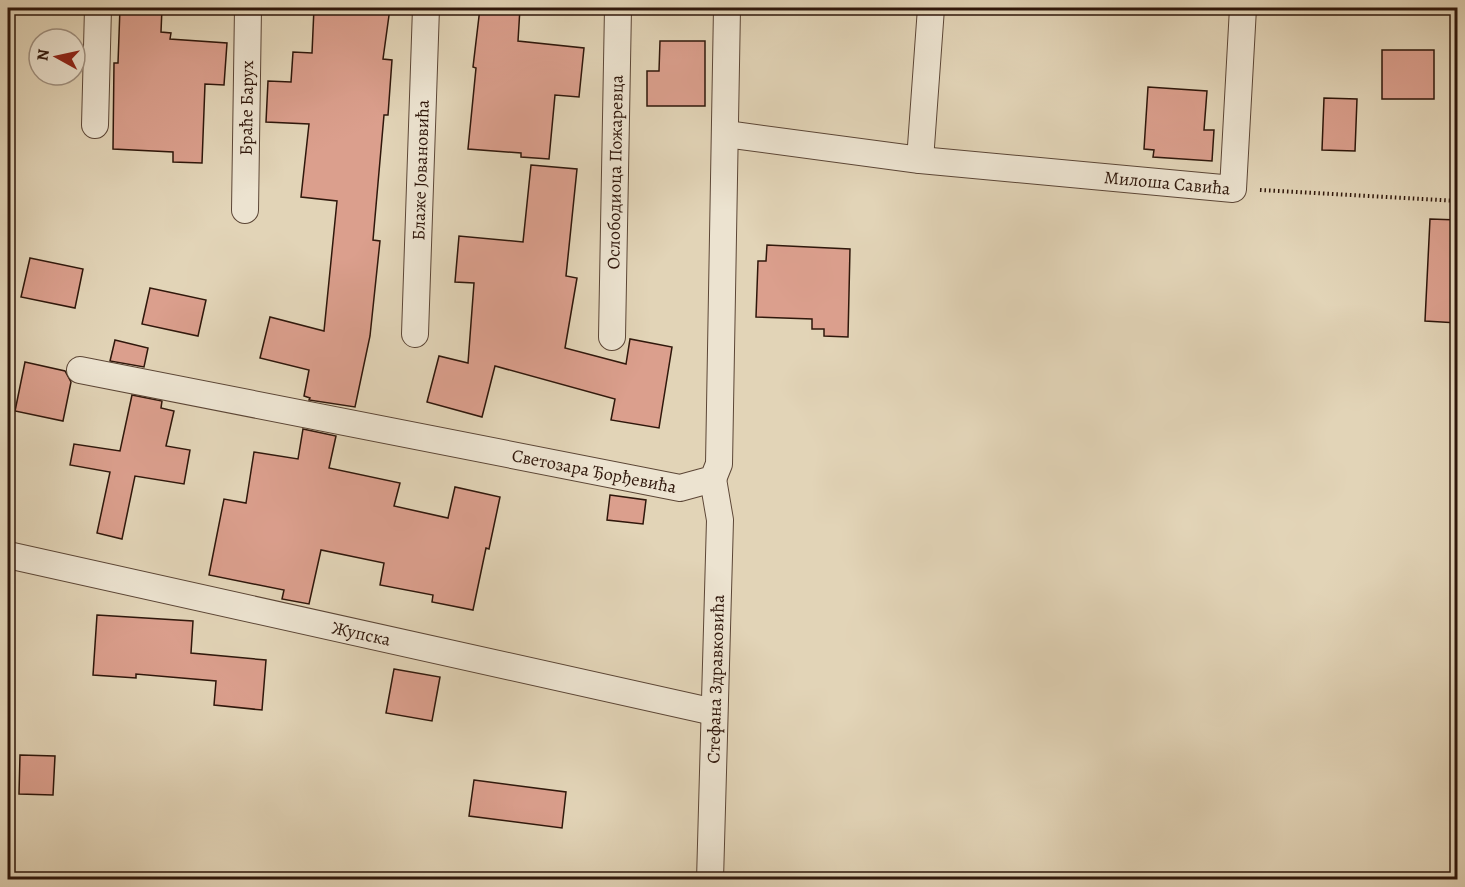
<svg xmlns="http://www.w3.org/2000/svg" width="1465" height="887" viewBox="0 0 1465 887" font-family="Alegreya,serif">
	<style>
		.building { fill: #db9f8d; stroke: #2f170b; stroke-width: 1.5 }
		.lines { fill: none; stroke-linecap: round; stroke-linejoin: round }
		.street-casing { stroke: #5c4636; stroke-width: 28 }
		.path { stroke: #2f170b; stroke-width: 4; stroke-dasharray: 1.5 3; stroke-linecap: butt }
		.street { stroke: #ece3d0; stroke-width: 26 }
		.labels { text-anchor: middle; stroke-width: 6; stroke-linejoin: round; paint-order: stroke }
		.street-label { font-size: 18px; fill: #2f170b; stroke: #ece3d0 }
	</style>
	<rect width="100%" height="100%" fill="#e2d4b7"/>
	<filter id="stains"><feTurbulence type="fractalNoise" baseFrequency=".00333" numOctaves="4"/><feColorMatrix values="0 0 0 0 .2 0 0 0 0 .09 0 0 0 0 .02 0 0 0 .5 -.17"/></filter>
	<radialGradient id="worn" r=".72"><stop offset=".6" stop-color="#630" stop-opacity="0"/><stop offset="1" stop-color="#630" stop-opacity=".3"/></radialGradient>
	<g class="building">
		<path d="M120,8H162L161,32L171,33L170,39L227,43L224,85L205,84L202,163L173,162V152L113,149L114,63H118Z"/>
		<path d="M314,8H390L383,59L392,60L388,115H384L373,240L380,241L370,336L355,407L309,400L310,398L304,396L309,370L260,358L270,317L324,331L337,201L301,197L309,124L266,122L268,81L291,82L293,52L312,53Z"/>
		<path d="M480,8H520L518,41L584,48L579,97L555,95L549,159L521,157V153L468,149L476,68L473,67Z"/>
		<path d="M660,41H705V106H647V71H659Z"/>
		<rect x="1382" y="50" width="52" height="49"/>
		<path d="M1148,87L1207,91L1204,130H1214L1212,161L1153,157L1154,150L1144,149Z"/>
		<path d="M1324,98L1357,99L1355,151L1322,150Z"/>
		<path d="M531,165L577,169L566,276L577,278L565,348L626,364L630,339L672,347L659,428L611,420L615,399L495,366L482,417L427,402L439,356L468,363L474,283L455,282L459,236L523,242Z"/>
		<path d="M1430,219L1458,220V323L1425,321Z"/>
		<path d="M767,245L850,249L848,337L824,336V329H812V319L756,317L758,261H766Z"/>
		<path d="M30,258L83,269L75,308L21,297Z"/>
		<path d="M150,288L206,300L198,336L142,324Z"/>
		<path d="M115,340L148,348L144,367L110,361Z"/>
		<path d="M25,362L65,371L71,382L63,421L15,411Z"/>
		<path d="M132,395L162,401L161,408L174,411L166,446L190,450L184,484L135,476L122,539L97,533L110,472L70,465L74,444L120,451Z"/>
		<path d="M303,429L336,436L329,468L400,483L394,506L448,518L455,487L500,497L489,549L486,548L473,610L432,602L433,595L380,585L384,563L321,550L309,604L282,599L284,590L209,575L224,499L246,503L254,452L298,459Z"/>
		<path d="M610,495L646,500L643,524L607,520Z"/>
		<path d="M97,615L193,621L191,653L266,660L262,710L214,705L216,681L136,674V678L93,675Z"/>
		<path d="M394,669L440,677L432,721L386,713Z"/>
		<path d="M20,755L55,756L53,795L19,794Z"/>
		<path d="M474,780L566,792L562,828L469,816Z"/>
	</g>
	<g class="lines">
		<g class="street-casing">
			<g id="street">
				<path d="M95,125L98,8"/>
				<path id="s1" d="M726,134L920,160L1233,189L1243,8"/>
				<path d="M920,160L931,8"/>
				<path id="s2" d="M245,210L248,8"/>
				<path id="s3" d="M415,334L426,8"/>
				<path id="s4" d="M612,337L618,8"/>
				<path id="s5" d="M80,370L680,488L713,479L719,464L727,8"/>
				<path id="s6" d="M8,555L714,712"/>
				<path id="s7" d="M710,880L720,520L713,479"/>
			</g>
		</g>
		<path class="path" d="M1260,190L1458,201"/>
		<use href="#street" class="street"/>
	</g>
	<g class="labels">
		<g class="street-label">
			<text dy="6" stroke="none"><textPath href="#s2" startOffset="102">Браће Барух</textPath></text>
			<text dy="6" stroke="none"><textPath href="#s3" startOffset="164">Блаже Јовановића</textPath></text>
			<text dy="6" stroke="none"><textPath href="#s4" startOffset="165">Ослободиоца Пожаревца</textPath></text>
			<text dy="6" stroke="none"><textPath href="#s1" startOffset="444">Милоша Савића</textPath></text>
			<text dy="6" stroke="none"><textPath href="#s5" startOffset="524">Светозара Ђорђевића</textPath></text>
			<text dy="6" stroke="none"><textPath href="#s6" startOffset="362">Жупска</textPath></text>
			<text dy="6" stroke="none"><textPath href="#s7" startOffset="201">Стефана Здравковића</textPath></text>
		</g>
	</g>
	<rect width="1465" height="887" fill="none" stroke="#e2d4b7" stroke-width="30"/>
	<rect x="9" y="9" width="1447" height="869" fill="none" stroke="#2f170b" stroke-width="3"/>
	<rect x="15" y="15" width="1435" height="857" fill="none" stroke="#2f170b" stroke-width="1.5"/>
	<g transform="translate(57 57) rotate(278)"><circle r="28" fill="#ece3d0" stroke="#a09181" stroke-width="1.5"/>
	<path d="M0-4.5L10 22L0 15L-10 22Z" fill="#8f2418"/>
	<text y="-9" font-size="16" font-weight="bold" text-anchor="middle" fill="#2f170b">N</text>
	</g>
	<rect width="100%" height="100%" filter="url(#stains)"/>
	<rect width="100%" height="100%" fill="url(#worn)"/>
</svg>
